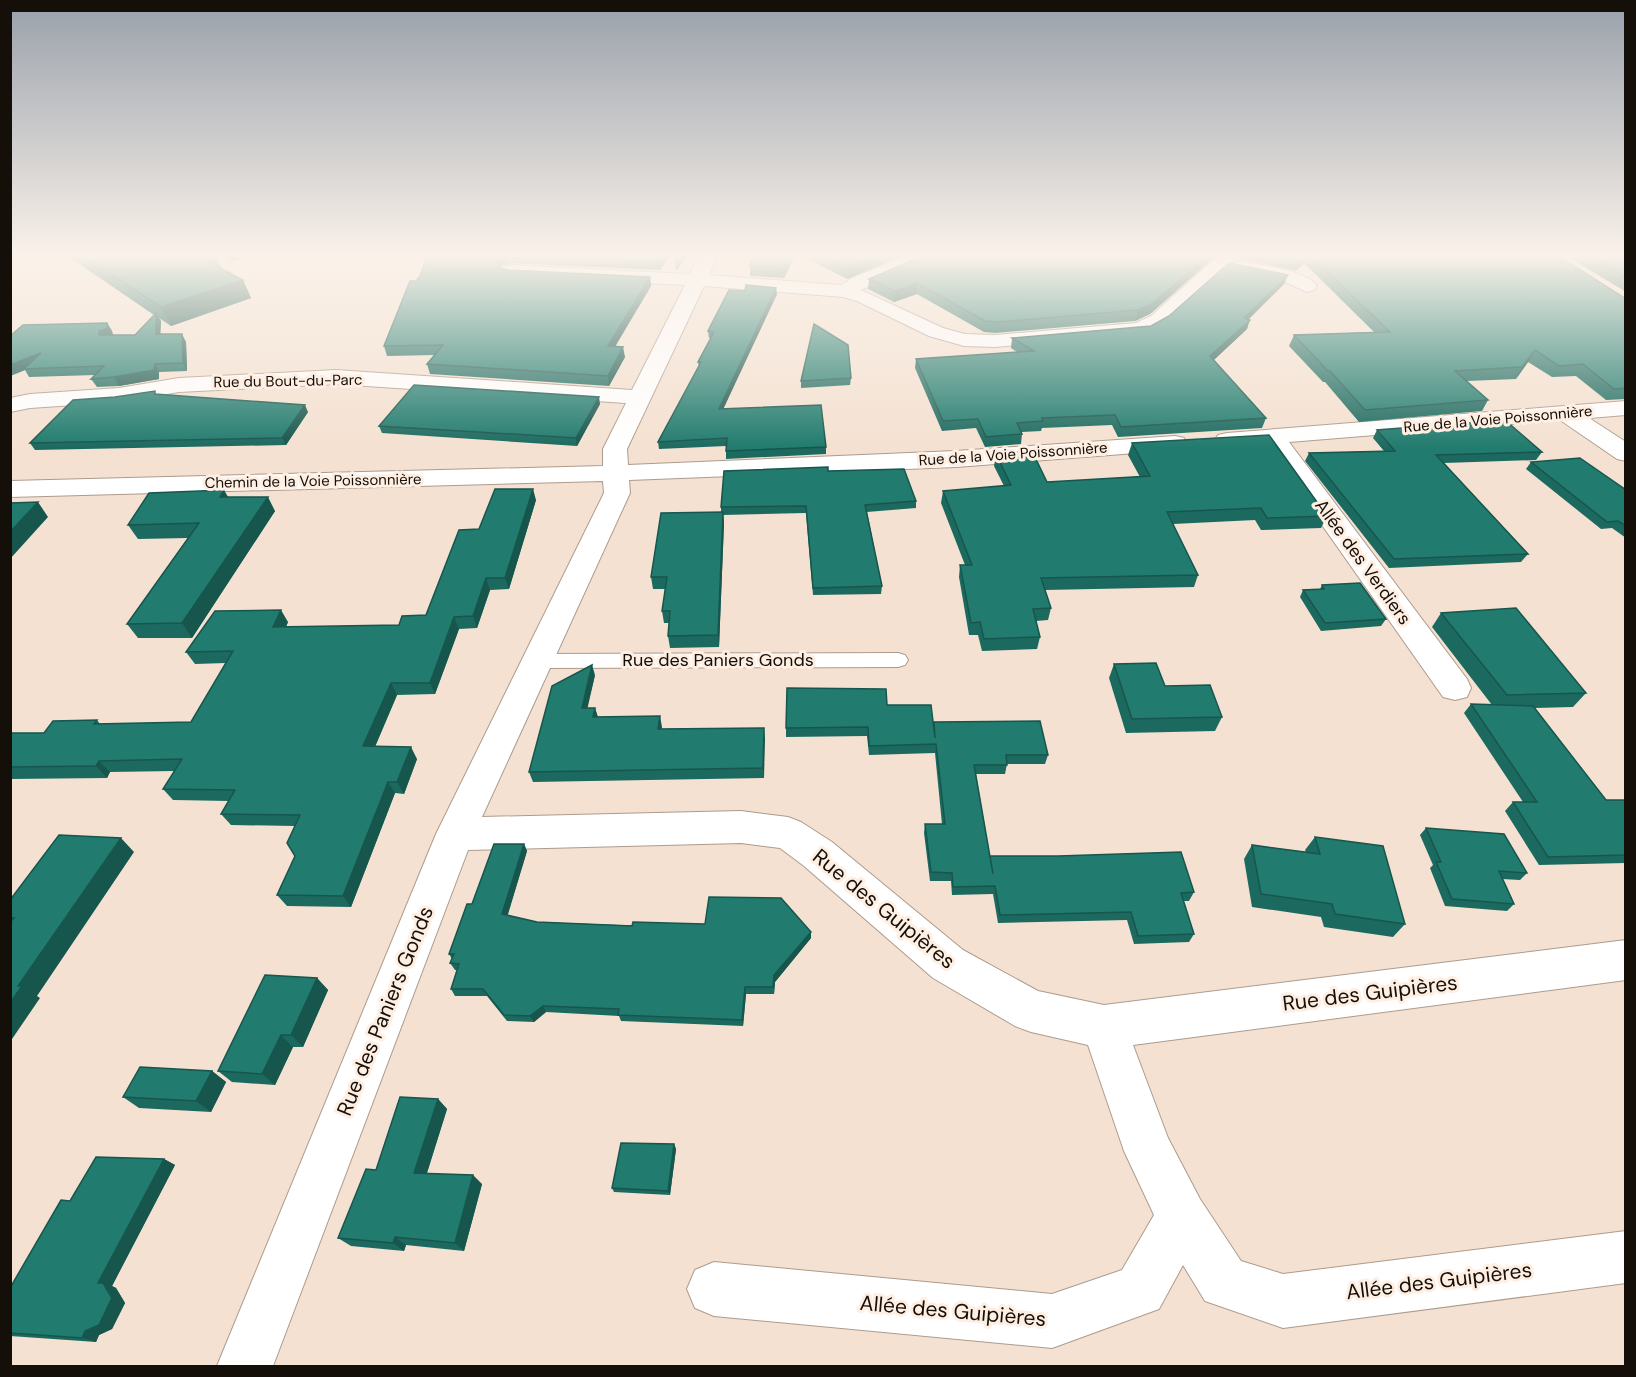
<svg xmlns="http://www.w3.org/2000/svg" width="1636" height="1377" viewBox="0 0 1636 1377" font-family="'DM Sans',sans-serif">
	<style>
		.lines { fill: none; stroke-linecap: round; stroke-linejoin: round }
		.lane-casing { stroke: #ad9b8c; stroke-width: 2 }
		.street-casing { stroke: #ad9b8c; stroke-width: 2 }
		.lane { fill: #fff; fill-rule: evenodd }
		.street { fill: #fff; fill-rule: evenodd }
		.wall { fill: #1c6a5f }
		.shaded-wall { fill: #17564d }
		.building { fill: #217b6e; stroke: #17564d; stroke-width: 1.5 }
		.labels { text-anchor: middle; stroke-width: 6; stroke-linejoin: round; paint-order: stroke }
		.far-street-label { font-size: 15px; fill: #150f0a; stroke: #ffefe2 }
		.street-label { font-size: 18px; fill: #150f0a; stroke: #ffefe2 }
		.near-street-label { font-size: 21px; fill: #150f0a; stroke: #ffefe2 }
	</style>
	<rect width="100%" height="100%" fill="#f4e1d1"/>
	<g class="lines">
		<g class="lane-casing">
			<path id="lane" d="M898,653L905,655L908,660L905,665L898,667L538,668L531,666L528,661L531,656L538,654Z"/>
		</g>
		<g class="street-casing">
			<g id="street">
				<path d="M700,255H718L709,275L841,285L854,277L909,255H934L932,259L861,290L943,328L965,334L995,335L1136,323L1151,316L1219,255H1239L1165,324L1147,333L995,347L964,346L929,336L857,301L843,297L704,286L627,449L628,465L956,451L1175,436L1184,438L1187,443L1184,448L1175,450L956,467L629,480L630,493L482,817L741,811L788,817L801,822L832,842L963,950L1038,991L1104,1005L1626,940V980L1133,1045L1168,1138L1200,1199L1241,1261L1283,1274L1626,1231V1283L1283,1328L1205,1301L1183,1265L1159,1309L1052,1348L714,1316L695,1308L687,1289L695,1270L714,1262L1052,1294L1122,1270L1154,1215L1124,1151L1088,1045L1031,1032L1015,1026L933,978L804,866L780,848L741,843L468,850L273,1366H217L436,834L604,493L603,481L10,497V481L603,466V449L626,403L336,384L179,392L119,402L30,408L10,412V398L30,394L119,388L179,378L336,370L632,390L685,285L510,277L503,275L501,271L503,267L510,265L690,274Z"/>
				<path d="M1243,261C1262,266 1306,270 1317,286L1314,290L1307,292L1285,282L1236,271L1234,267L1236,263Z"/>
				<path d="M1626,401V415L1589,418L1626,442V461L1617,459L1560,420L1289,442L1467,679L1471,688L1467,697L1455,700L1443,697L1265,444L1227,447L1218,445L1215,440L1218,435L1227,433Z"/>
			</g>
		</g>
		<use href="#lane" class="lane"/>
		<use href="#street" class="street"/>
	</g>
	<g class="wall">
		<path d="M66,255H212L222,269L243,280L251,298L171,326L159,318L161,321L160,334L186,342L187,371L159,372V379L119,386L97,387L91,379L95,375L29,377L25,370L10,376V336L107,323L112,331L113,335H135L154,315Z"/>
		<path d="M222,255H254L233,261Z"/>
		<path d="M428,255H670L660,270L510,263L501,266L500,268L508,270L650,277L651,286L615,347L625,357L609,386L430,374L427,364L435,355L387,356L384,346L416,281L420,276Z"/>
		<path d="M753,255H795L784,278L750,276V266Z"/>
		<path d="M810,255H904L847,279L810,260Z"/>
		<path d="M925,255H1217L1150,314L1135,321L995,333L984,332L917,294L894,302L868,289L869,279Z"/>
		<path d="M1241,255H1557L1626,299V399L1606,400L1576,376L1552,377L1528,362L1516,379L1467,381L1488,400L1482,411L1359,422L1325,382H1323L1289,346L1294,335L1374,332L1304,263L1296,271L1240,258Z"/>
		<path d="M1565,255H1626V292Z"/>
		<path d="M1288,275L1284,284L1249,319L1247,329L1214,360L1266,418L1262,428L1118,437L1112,425L1042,428L1041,431L1022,432V434L1021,444L985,447L976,428L942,431L915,368L916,359L1017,352L1011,348L1012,338L1151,326Z"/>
		<path d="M777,294L723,409L826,447V454L726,459V446L659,449L658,442L699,367L698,362L711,338H709L708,331Z"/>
		<path d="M851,378L850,385L801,388V381Z"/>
		<path d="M157,394L308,412L286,445L35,450L30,443Z"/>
		<path d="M600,404L577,446L382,433L379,426Z"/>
		<path d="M1377,430L1542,452L1536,460L1444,463L1528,554L1521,562L1389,568L1305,461L1309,453L1384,451L1373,438Z"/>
		<path d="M1132,443L1327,516L1321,528L1261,530L1255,520L1173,524L1198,575L1194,587L1045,590L1051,608L1048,620L1036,621L1040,637L1037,649L982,651L978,635H969L959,577L960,565H965L941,503L943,491L1004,486L994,466L996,454L1047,482L1140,477L1128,455Z"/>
		<path d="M1531,462L1626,490V538L1612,528L1601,529L1526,469Z"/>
		<path d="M828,471L916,501V508L867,512L882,586L881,594L813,595L806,513L723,515L724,523L719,647L670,648L668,636L669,623H664L662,611L665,589H653L651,577L721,512V507Z"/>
		<path d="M229,497L275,511L192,638H138L127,624L188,538L138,539L128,525Z"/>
		<path d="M536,500L509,589L490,590L477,628L459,629L435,694L397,695L375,747L417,759L404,794L395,793L351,907L287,906L277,895L295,856V826L231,825L221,814L229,801L173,800L163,789L175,771L110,772L107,778L10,779V733H44L97,720L100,724L191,722L226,663L195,664L186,652L288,622L286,627L399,625L426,615L479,529Z"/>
		<path d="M1322,585L1386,619L1381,626L1321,631L1300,597L1303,590L1320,589Z"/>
		<path d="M1441,613L1586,693L1573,707L1535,708L1606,800H1626V863L1539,865L1505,811L1513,802H1523L1464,713L1471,704L1492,705L1432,627Z"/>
		<path d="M1114,664L1165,686L1222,717L1215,731L1126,733L1109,678Z"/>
		<path d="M595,675L587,708H595L598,717L662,727V729L764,728V778L533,782L529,772Z"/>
		<path d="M887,705L934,724L1048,755L1045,764H1007L1005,774H976L990,857L1194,892L1189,901H1183L1194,934L1189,942L1134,944L1127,920L998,923L993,894L952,895L951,881H930L924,833L925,824H942L935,753L869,755L867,736L786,737V728Z"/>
		<path d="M1426,828L1527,873L1520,880L1502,879L1514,904L1507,911L1445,906L1430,868L1433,865L1420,835Z"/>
		<path d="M1315,837L1405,924L1393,937L1324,927L1321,917L1252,907L1244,859L1252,845L1306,852L1305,850Z"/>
		<path d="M524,844L527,851L507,916L537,922L811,932V938L775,982L774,994H746L743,1026L621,1021L619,1016L546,1012L534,1022L507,1021L487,996H455L451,989L457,970H455L450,963L452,959L449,954L472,904Z"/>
		<path d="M317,978L328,990L303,1047H293L275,1085L232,1082L218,1071Z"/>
		<path d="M212,1071L226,1082L211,1112L139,1108L123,1097Z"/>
		<path d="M438,1099L447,1109L427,1173L482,1184L464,1251L406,1245L404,1251L351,1246L338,1238Z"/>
		<path d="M674,1144L676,1149L670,1195L614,1192L612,1188Z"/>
		<path d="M164,1159L175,1165L112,1286L116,1288L125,1303L112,1329L99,1335L96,1342L10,1336V1288L70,1201Z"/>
	</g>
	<g class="shaded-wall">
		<path d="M230,255H254L233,261Z"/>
		<path d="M506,255H508L510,263L501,266L499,272L497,263L499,257Z"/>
		<path d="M663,255H670L660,270L659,261Z"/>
		<path d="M678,255H688L676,271L675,259Z"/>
		<path d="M790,255H795L784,278V268Z"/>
		<path d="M880,255H904L847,279V268Z"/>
		<path d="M1208,255H1217L1150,314L1135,321L1138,310Z"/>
		<path d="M1306,255H1307L1304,263L1296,271L1300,261Z"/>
		<path d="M217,258L225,275L207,261Z"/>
		<path d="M1288,275L1284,284L1240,327L1244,318Z"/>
		<path d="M650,277L651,286L609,356L608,346Z"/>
		<path d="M243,280L251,298L171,326L161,307Z"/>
		<path d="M917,283V294L894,302L895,291Z"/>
		<path d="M776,288L777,294L720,416L719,409Z"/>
		<path d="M156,313L161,321L160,343L156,334Z"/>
		<path d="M1250,320L1247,329L1207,366L1210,356Z"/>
		<path d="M107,323L112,331L113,336L99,335V331Z"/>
		<path d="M182,334L186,342L187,371L183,363Z"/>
		<path d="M623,347L625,357L609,386L608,376Z"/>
		<path d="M1535,350L1528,362L1516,379L1522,367Z"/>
		<path d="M41,353L24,369L25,370L10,376V365Z"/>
		<path d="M155,364L159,372V379L119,386L114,377Z"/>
		<path d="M599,397L600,404L577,446L576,438Z"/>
		<path d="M305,405L308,412L286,445L282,438Z"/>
		<path d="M533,489L536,500L509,589L505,578Z"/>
		<path d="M224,490L232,504L220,497Z"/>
		<path d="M268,497L275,511L192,638L182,623Z"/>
		<path d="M38,502L48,517L10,559V532Z"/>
		<path d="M723,512L724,523L719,647L718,635Z"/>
		<path d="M486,578L490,590L477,628L473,616Z"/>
		<path d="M281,610L288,622L280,639L273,627Z"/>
		<path d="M454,617L459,629L435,694L430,683Z"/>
		<path d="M592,665L595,675L585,719L582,708Z"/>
		<path d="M391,683L397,695L370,758L363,746Z"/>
		<path d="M595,708L598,718L593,717Z"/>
		<path d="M660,716L662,727L660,739L658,729Z"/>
		<path d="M764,728L765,738L764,778L763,768Z"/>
		<path d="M411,747L417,759L404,794L397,782Z"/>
		<path d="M99,761L110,772L107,778L96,766Z"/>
		<path d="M388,782L395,793L351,907L343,896Z"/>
		<path d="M121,838L134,852L37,996L40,998L10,1042V1003L18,986Z"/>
		<path d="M524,844L527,851L506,921L502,914Z"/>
		<path d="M811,932V938L775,982L774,994V975Z"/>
		<path d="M317,978L328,990L303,1047L291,1035Z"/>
		<path d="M745,987L746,994L743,1026L742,1020Z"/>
		<path d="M543,1006L546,1012L534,1022L530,1016Z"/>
		<path d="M281,1035L293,1047L275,1085L262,1074Z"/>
		<path d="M212,1071L226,1082L211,1112L196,1101Z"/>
		<path d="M438,1099L447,1109L424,1182L414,1173Z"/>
		<path d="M674,1144L676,1149L670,1195L668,1191Z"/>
		<path d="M164,1159L175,1165L112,1286L116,1288L125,1303L112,1329L99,1335L96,1342L82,1338L85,1331L98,1283Z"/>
		<path d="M473,1175L482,1184L464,1251L455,1243Z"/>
		<path d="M395,1237L406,1245L404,1251L393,1243Z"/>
	</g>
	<g class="building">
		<path d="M82,255H212L217,258L207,261L243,280L161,307Z"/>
		<path d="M428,255H506L499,257L497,263L500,268L508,270L650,277L608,346L623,347L608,376L427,364L443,345L384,346L410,281H416L420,276Z"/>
		<path d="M525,255H663L659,261Z"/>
		<path d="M753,255H790L784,268L750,266Z"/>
		<path d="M819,255H880L847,268Z"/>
		<path d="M925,255H1208L1153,303L1138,310L997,322L985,321L917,283L895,291L869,279Z"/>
		<path d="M1273,255H1306L1300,261Z"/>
		<path d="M1310,255H1557L1626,299V388L1614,389L1583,364L1559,366L1535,350L1522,367L1455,371L1488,400L1365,410L1330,371H1328L1294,335L1390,332Z"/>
		<path d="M1588,255H1626V277Z"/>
		<path d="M1229,263L1288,275L1244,318L1250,320L1210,356L1266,418L1121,427L1115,415L1042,418L1043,421L1017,423L1022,434L986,437L978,419L943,421L916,359L1034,351L1012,338L1151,326L1169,316Z"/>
		<path d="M746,285L776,288L719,409L821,405L826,447L726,451L727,438L658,442L701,362H698L714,332L708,331L729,290L745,291Z"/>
		<path d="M156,313V334H182L183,363L155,364L154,370L114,377L91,379L104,366L24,369L41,353L10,365V336L23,325L107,323L108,328L99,331V335H135Z"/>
		<path d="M814,324L848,345L851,378L801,381Z"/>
		<path d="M414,385L599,397L576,438L379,426Z"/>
		<path d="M155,391V394L305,405L282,438L30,443L73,400L115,397Z"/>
		<path d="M1505,420L1542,452L1436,455L1528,554L1394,559L1309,453L1395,451L1377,430Z"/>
		<path d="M1269,435L1327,516L1267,518L1261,508L1167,512L1198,575L1041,578L1051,608L1033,609L1040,637L984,639L980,622L971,623L960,565H972L943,491L1011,485L996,454L1032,451L1047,482L1150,476L1132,443Z"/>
		<path d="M1580,458L1626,490V526L1618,521L1607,522L1531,462Z"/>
		<path d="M828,467V471L904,469L916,501L865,505L882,586L813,588L806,506L721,507L724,471Z"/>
		<path d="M495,489H533L505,578H486L473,616L454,617L430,683H391L363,746L411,747L397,782H388L343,896L277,895L295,856L287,843L300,815L221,814L235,790L163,789L182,759L99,761L96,766L10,767V733H44L53,721L97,720L94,724L191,722L233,651L186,652L215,611L281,610L273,627L399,625L402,616L426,615L459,530L479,529Z"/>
		<path d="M224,490L220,497H268L182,623L127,624L199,523L128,525L149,493Z"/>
		<path d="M38,502L10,532V503Z"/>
		<path d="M723,512L718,635L668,636L670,611H662L667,577H651L661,513Z"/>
		<path d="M1360,583L1386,619L1325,623L1303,590L1324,589L1322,585Z"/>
		<path d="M1516,608L1586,693L1507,695L1441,613Z"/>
		<path d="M1156,663L1165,686L1210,685L1222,717L1132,719L1114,664Z"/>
		<path d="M592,665L582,708H595L593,717L660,716L658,729L764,728L763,768L529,772L552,686Z"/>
		<path d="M787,688L886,689L887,705H931L935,738L934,722L1040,721L1048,755H1006L1007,765H974L993,874L990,856H1058L1181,852L1194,892L1181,893L1194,934L1138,936L1131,912L1000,915L995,886L953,887L952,873L931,872L925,824H945L936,744L869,746L868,727L786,728Z"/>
		<path d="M1471,704L1533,706L1606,800H1626V855L1548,857L1513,802H1537Z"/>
		<path d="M1426,828L1504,834L1527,873L1499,871L1514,904L1452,899L1436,862H1441Z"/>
		<path d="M59,835L121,838L18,986H22L10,1003V922L14,918H10V900Z"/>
		<path d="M1315,837L1383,846L1405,924L1335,914L1332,904L1261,894L1252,845L1320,854Z"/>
		<path d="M494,844H524L502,914L537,922L632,926L633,922L705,924L709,897L781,898L811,932L774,975L773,987H745L742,1020L618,1015L619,1009L543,1006L530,1016L504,1015L483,989H451L459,964L450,963L454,954H449L467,904H472Z"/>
		<path d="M265,975L317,978L291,1035H281L262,1074L218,1071Z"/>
		<path d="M140,1067L212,1071L196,1101L123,1097Z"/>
		<path d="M400,1097L438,1099L414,1173L473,1175L455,1243L395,1237L393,1243L338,1238L366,1169L376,1170Z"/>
		<path d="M621,1143L674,1144L668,1191L612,1188Z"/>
		<path d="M96,1157L164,1159L98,1283H103L112,1298L99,1325L85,1331L82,1338L10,1333V1288L61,1200L70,1201Z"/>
	</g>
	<linearGradient id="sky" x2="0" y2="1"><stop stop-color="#99a0aa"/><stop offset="0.57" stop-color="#faf2ea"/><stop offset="1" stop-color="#faf2ea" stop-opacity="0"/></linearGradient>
	<rect width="1636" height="448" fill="url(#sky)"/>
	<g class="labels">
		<g class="far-street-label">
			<text transform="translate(288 381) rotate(-1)" y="5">Rue du Bout-du-Parc</text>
			<text transform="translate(1498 419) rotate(-5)" y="5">Rue de la Voie Poissonnière</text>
			<text transform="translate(1013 454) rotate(-4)" y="5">Rue de la Voie Poissonnière</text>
			<text transform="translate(313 481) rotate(-1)" y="5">Chemin de la Voie Poissonnière</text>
		</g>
		<g class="street-label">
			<text transform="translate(1363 562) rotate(54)" y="6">Allée des Verdiers</text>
			<text x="718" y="666">Rue des Paniers Gonds</text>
		</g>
		<g class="near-street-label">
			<text transform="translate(884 909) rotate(39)" y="7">Rue des Guipières</text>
			<text transform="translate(1370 993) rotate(-7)" y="7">Rue des Guipières</text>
			<text transform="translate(385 1011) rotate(-68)" y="7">Rue des Paniers Gonds</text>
			<text transform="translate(1439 1281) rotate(-7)" y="7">Allée des Guipières</text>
			<text transform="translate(953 1311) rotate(5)" y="7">Allée des Guipières</text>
		</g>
	</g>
	<rect width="1636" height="1377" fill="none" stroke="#150f0a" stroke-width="24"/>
</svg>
